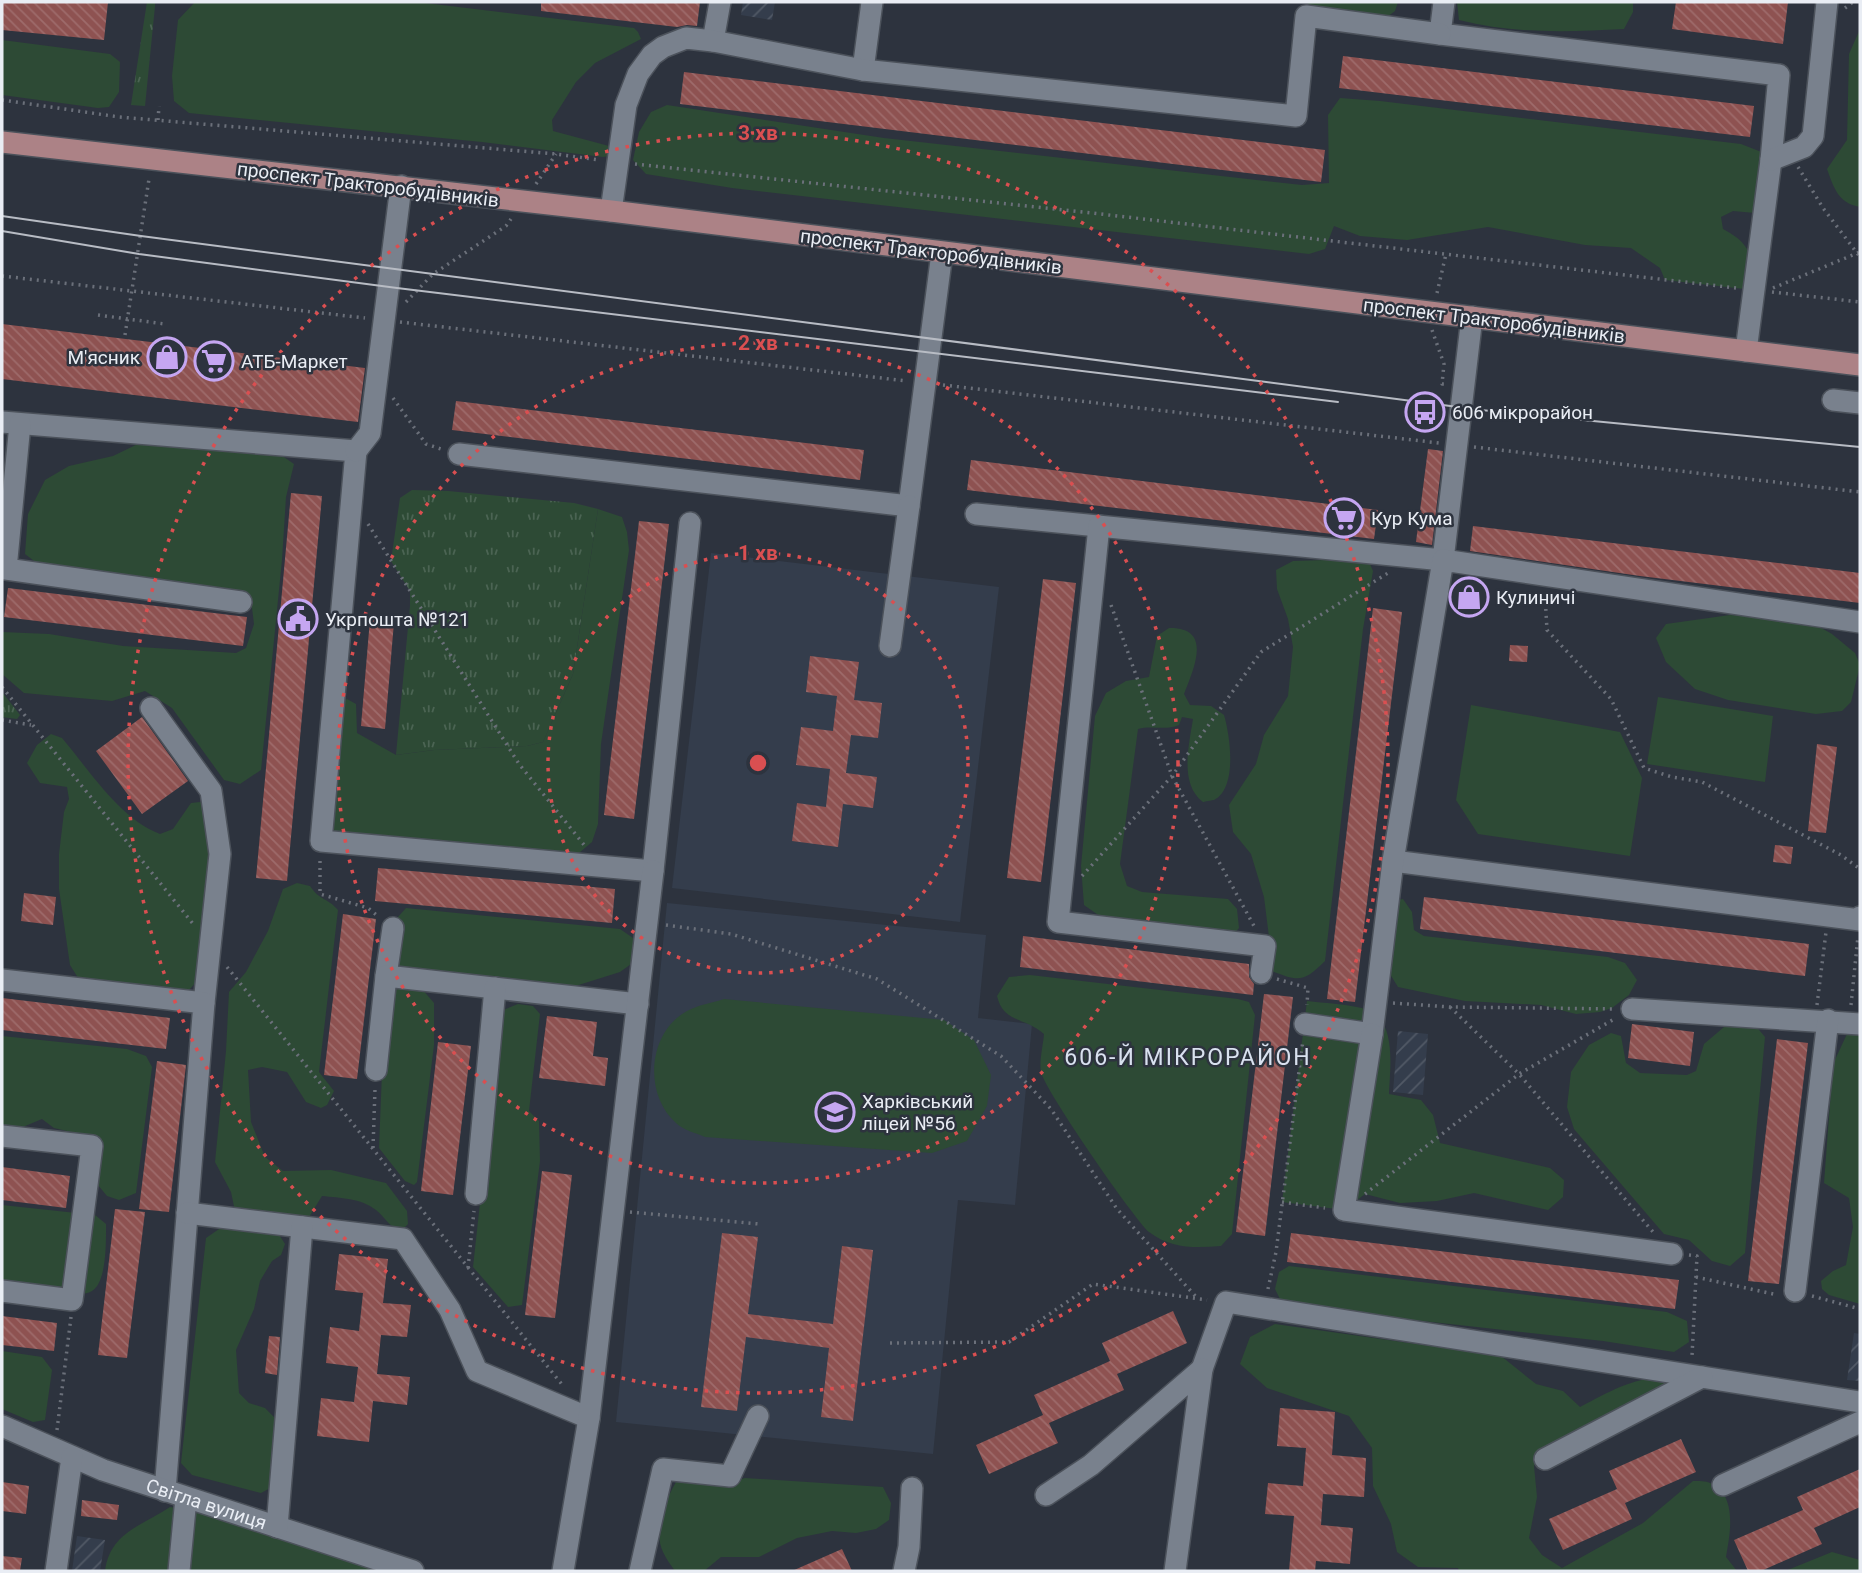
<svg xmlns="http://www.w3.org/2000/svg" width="1862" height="1573" viewBox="0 0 1862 1573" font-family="Roboto,sans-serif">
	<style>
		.built { fill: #343d4c }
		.industrial { fill: url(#industrial-furrows) }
		.grass { fill: url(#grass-tufts) }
		.green { fill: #2d4a35 }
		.building { fill: url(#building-back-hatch) }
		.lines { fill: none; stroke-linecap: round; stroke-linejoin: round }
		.minor-casing { stroke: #4c525b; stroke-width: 24 }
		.major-casing { stroke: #4c525b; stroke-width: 24 }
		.path { stroke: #6b707a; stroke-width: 3.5; stroke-dasharray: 2 5; stroke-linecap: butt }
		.minor { stroke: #79818d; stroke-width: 21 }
		.major { stroke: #ac8286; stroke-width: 21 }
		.tram { stroke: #b8bcc4; stroke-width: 2 }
		.ring { fill: none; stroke: #da4f51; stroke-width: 3.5; stroke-dasharray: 3.5 7 }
		.labels { text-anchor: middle; stroke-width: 5; stroke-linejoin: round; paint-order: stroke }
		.street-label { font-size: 19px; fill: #e9edf4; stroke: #2d333e }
		.poi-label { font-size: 19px; fill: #e9edf4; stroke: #2d333e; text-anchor: start }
		.quarter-label { font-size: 23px; letter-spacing: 2px; fill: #d9e1ef; stroke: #2d333e }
		.centre { fill: #da4f51; stroke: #2d333e; stroke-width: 3.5 }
		.ring-label { font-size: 21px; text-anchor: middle; font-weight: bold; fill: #da4f51; stroke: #2d333e; stroke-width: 5; stroke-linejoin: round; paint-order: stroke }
	</style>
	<defs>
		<pattern id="industrial-furrows" width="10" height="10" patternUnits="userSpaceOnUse" patternTransform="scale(1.75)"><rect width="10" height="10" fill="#343d4c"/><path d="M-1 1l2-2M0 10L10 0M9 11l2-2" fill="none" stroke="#515966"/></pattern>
		<pattern id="grass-tufts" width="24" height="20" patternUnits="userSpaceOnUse" patternTransform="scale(1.75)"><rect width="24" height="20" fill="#2d4a35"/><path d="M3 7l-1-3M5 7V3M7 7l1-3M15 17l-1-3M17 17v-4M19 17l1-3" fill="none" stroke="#4b6453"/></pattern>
		<pattern id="building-back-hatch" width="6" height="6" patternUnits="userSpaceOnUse" patternTransform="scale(1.75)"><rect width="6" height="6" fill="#8e5251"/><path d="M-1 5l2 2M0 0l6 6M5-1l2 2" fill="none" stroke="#9e6b6b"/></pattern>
	</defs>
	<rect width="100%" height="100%" fill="#2d333e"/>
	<g class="built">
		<path d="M711,553L999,587L960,922L672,888Z"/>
		<path d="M667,903L986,935L978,1018L1032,1024L1015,1205L958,1200L933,1454L616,1422Z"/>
	</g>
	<g class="industrial">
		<path d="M743,2H775L772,20L741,15Z"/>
		<path d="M1398,1031L1428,1034L1423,1095L1393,1092Z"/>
		<path d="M1854,1333L1860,1334V1381L1847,1380Z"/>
		<path d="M77,1536L105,1540L100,1571H72Z"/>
	</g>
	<g class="grass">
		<path d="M147,2H155V6L145,106L131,105Z"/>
		<path d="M412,490L448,491L574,503L598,509L573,674L543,742L527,746L434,750L396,755L410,606V591L391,561L400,498Z"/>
		<path d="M2,692L20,715L17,719L2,717Z"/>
	</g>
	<g class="green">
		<path d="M195,2H417L634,28L638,32L641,39L595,63L576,82L552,120L553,131L609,146L611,152L610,156L603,157L482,142L189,113L174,101L172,76L178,20Z"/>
		<path d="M1306,2H1398L1395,11L1387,17L1317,9Z"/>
		<path d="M1457,2H1633V12L1624,29C1569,32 1513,34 1459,20Z"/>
		<path d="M1860,29V207C1838,203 1834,188 1827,169L1847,140L1849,54Z"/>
		<path d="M2,40L110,54L120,62L119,92L109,107L98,108L2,95Z"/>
		<path d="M1340,98L1380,101L1741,144L1764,153L1755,213L1733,211L1721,217L1723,229C1754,245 1752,259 1753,290L1665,280L1660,268L1631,248L1585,245L1488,227L1407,240L1360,236L1334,226L1325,249L1309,254L732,188L646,174L633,160L639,132L651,112L667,105L884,138L1302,185L1329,183L1328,115Z"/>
		<path d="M144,441L281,455L294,464L286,497L282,560L261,770L240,784L224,780L172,708L145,691L112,701L24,693L2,674V632L49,634L123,646L236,653L246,648L254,624L251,600L38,564L25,554L28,514L45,480L69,466L113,456Z"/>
		<path d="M598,509L622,517L627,532L629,550L601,744L598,824L592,842L579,853L550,852L343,833L329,830L338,706L347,699L356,704L357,733L396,755L434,750L527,746L543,742L573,674Z"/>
		<path d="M1326,560L1370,564L1373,571L1363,629L1325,961C1304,982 1299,982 1272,971L1269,965V937L1264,897L1251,854L1233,832L1229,805L1256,764L1264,735L1288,696L1293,647L1288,619L1277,589L1276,570L1293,561Z"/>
		<path d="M1730,615L1807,620L1832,634L1855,653L1860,665L1851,702L1842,711L1816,714L1728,700L1695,689L1666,662L1656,638L1666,624Z"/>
		<path d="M1169,628C1214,627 1193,670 1184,694L1190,705L1211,706L1224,715C1230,735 1238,788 1214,800C1213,800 1203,802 1203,802C1179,784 1189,745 1193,719L1182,717L1179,725C1165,731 1152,725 1138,729L1120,864L1127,886L1142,892L1228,899L1237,909L1239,928L1230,938L1104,919L1084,905L1081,866L1095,716L1106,693L1126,681L1149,677L1157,636Z"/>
		<path d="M1658,697L1773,716L1765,782L1647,764Z"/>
		<path d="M1471,705L1620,732L1642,778L1630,856L1478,834L1456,800Z"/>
		<path d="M51,734L62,738C90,771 120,819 160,834L173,829L191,803L200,802L209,805L212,850L199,979L189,990L171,993L80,981L70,965L59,889V854L64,812L69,799L67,787L40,783L27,763L37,745Z"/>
		<path d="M297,883L310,886C320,901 328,898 338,910L319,1072L334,1091L327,1105L321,1108L306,1102L287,1072L262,1067L248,1070L251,1122L265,1157L283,1171L331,1170L386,1183L407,1211L408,1224L402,1230C389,1228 386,1218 376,1210C361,1198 340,1198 322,1196L306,1222L235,1211L231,1192L215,1162L226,1051L229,992L246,972L268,931L283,889Z"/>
		<path d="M1403,899L1412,912L1414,930L1424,936L1608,957L1625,963L1637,980L1629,995L1612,1008L1600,1012L1576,1014L1541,1005L1465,1001L1398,987L1385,966L1397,900Z"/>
		<path d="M406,908L620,929L636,940L638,959L620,972L569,988L405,970L394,961L397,918Z"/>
		<path d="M1030,975L1238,999L1249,1002L1255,1015L1232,1234L1221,1246C1195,1248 1171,1249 1149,1232C1134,1219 1044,1089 1041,1072C1039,1061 1043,1046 1044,1034C1024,1016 1004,1024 997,996L1009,977Z"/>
		<path d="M403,985L422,989L434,1003V1045L417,1182L414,1185L405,1181L379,1148L382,1072L393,993Z"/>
		<path d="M724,999L944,1020L974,1040L991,1075L987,1106L967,1141L932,1153L705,1137C696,1133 683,1130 676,1123C643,1094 648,1032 687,1011C698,1005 712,1003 724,999Z"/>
		<path d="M1307,1001C1325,1003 1344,1004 1362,1008C1398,1016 1390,1067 1389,1094L1421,1100L1433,1115L1440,1143L1550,1168L1564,1180L1563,1197L1548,1210L1474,1193L1437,1201L1400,1203L1365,1194L1344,1210L1282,1202Z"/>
		<path d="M518,1004L533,1006L540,1014L529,1111L539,1121L540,1161L522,1305L508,1307L473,1267L501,1011Z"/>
		<path d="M1730,1022L1754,1024L1765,1037L1745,1253L1730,1266L1712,1261L1689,1240L1664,1234L1574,1129L1567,1107L1571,1072L1589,1045L1611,1033L1621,1036L1626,1063L1640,1073L1687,1075L1696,1071L1704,1044Z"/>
		<path d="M1860,1031V1304L1829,1295L1822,1289L1821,1281L1833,1271L1846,1265L1853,1227L1849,1198L1824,1183L1833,1064L1847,1034Z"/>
		<path d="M2,1036L127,1049L146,1056L152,1067L136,1193L119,1200L107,1196L98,1185L100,1154L96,1138L54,1128L42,1119L18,1129L2,1127Z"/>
		<path d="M2,1205L95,1215L106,1224C106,1241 107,1282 92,1291C77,1301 21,1285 2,1282Z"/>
		<path d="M222,1227L278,1233L285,1244L281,1255L272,1261L260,1281L254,1309L236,1350L239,1393L249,1403L265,1408L275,1418L274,1486L261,1493L192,1475L181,1463L206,1238Z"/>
		<path d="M1289,1266L1667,1312L1687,1321L1689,1342L1674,1352L1603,1341L1369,1315L1280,1299L1275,1289L1279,1272Z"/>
		<path d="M1275,1324L1501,1356L1536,1384L1563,1391L1580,1407C1601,1396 1648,1368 1671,1382L1667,1389L1541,1448L1534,1466L1537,1497L1529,1538L1542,1555L1562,1568L1643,1523L1693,1481C1698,1481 1706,1481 1710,1483C1738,1495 1730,1534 1726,1557L1737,1571H1459L1458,1568L1418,1567L1397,1552L1391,1524L1373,1486L1372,1448L1349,1416L1267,1388L1240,1364L1250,1337Z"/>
		<path d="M2,1351L42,1357L52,1370L45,1420L33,1422L2,1409Z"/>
		<path d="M745,1478L883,1487L891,1503L889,1520L876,1529L856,1533L832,1531L797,1538L759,1557H721L704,1571H675C671,1565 666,1559 663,1552C653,1531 665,1501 676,1482L723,1485Z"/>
		<path d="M170,1507L203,1512L389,1571H105C110,1533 141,1526 170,1507Z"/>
		<path d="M1832,1552L1860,1560V1571H1785Z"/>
	</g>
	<g class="building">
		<path d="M2,2H108L104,40L2,30Z"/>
		<path d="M541,2H700L697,26L687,25L677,27L541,11Z"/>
		<path d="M1676,2H1788L1783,44L1672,29Z"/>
		<path d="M1343,56L1754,106L1750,137L1339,88Z"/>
		<path d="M684,72L1325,150L1321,182L680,104Z"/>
		<path d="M2,324L365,368L358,422L2,379Z"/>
		<path d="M456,401L864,450L860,480L452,430Z"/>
		<path d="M1428,449L1443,451L1432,545L1416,542Z"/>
		<path d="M971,460L1378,510L1374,539L967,490Z"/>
		<path d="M291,493L322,496L287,881L256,878Z"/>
		<path d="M639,521L669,524L634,819L604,815Z"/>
		<path d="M1473,526L1860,573V603L1640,576L1470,551Z"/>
		<path d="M1043,579L1076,583L1041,882L1007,878Z"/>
		<path d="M1455,584L1484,586L1482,610L1453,608Z"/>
		<path d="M8,588L247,617L243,646L4,617Z"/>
		<path d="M1373,608L1402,612L1355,1002L1327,999Z"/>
		<path d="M370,619L394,622L385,729L361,726Z"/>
		<path d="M1510,645L1528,646L1527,662L1509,661Z"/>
		<path d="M810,656L859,662L854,700L882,703L878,738L851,735L846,773L877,777L873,808L843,804L838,847L792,841L797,803L826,807L830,769L796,765L801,727L833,731L837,696L806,692Z"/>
		<path d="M142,717L188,781L142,814L96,751Z"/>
		<path d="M1817,744L1837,747L1826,833L1808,831Z"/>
		<path d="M1775,845L1793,847L1791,864L1773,862Z"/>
		<path d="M378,868L615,889L612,923L375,901Z"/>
		<path d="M24,893L56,897L53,925L21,921Z"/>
		<path d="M1424,897L1809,944L1805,976L1420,929Z"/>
		<path d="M343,914L376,919L357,1079L324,1075Z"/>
		<path d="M1023,936L1249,964V977L1254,984L1253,995L1020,967Z"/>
		<path d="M1264,994L1293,997L1265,1236L1236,1232Z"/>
		<path d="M2,998L170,1018L166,1049L2,1030Z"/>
		<path d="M547,1016L597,1022L593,1056L608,1058L605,1086L539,1078Z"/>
		<path d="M1632,1024L1694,1032L1690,1066L1628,1058Z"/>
		<path d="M1777,1039L1808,1043L1779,1284L1748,1281Z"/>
		<path d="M438,1042L471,1046L453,1195L421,1191Z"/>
		<path d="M157,1061L186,1065L169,1212L139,1209Z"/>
		<path d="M2,1167L70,1176L66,1208L2,1200Z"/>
		<path d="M542,1171L572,1175L555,1318L525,1315Z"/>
		<path d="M115,1209L145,1212L127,1358L98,1355Z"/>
		<path d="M722,1233L758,1237L748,1314L833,1324L842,1246L873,1250L853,1421L821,1417L829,1348L746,1337L737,1411L701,1407Z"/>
		<path d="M1291,1233L1679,1280L1675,1309L1287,1262Z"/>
		<path d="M339,1254L388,1259L383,1303L411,1305L407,1337L381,1335L377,1374L410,1377L407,1405L373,1401L369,1442L317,1436L321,1398L354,1402L358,1367L326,1363L330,1327L359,1331L363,1293L335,1290Z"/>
		<path d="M1173,1311L1187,1343L1117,1374L1124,1390L1049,1423L1058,1443L989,1474L976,1445L1043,1415L1034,1395L1110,1361L1102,1343Z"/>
		<path d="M2,1316L57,1323L54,1351L2,1345Z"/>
		<path d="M269,1336L280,1337L277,1375L265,1373Z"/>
		<path d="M1280,1408L1335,1412L1332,1455L1366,1458L1364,1497L1323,1494L1321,1525L1353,1528L1350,1564L1316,1561L1315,1571H1289L1294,1516L1265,1514L1268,1483L1303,1486L1306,1448L1277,1446Z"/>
		<path d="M1681,1439L1696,1472L1625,1503L1632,1519L1563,1550L1549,1519L1617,1489L1609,1471Z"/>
		<path d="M1860,1469V1507L1814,1528L1822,1544L1761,1571H1748L1734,1540L1803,1510L1797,1497Z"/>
		<path d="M2,1482L29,1486L26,1514L2,1511Z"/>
		<path d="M82,1500L119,1505L117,1520L81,1516Z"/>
		<path d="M842,1549L852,1571H792Z"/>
		<path d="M2,1556L22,1558L20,1571H2Z"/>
	</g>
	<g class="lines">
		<g class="minor-casing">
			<g id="minor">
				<path d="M1444,2L1440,34L1779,75L1771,160L1746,351"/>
				<path d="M713,41L720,2"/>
				<path d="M863,70L872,2"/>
				<path d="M1771,160L1804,147L1813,136L1827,2"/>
				<path d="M611,211L626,105L638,74L652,55L663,47L686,38L713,41L863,70L1296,116L1306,16L1440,34"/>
				<path d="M1833,400L1860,403"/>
				<path d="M2,422L356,451L321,841L653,871L690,523"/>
				<path d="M20,424L6,569L241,602"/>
				<path d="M356,451L370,433L401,186"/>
				<path d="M459,454L909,506L942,253"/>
				<path d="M976,514L1443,560L1472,317"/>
				<path d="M1099,526L1058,922L1265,946L1261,973"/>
				<path d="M890,646L909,506"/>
				<path d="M151,708L211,791L220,854L204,1003"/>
				<path d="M1393,861L1860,920V917"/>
				<path d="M386,976L393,928"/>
				<path d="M2,980L204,1003L165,1491"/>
				<path d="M1632,1009L1860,1024"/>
				<path d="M1305,1024L1372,1034L1393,861L1443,560L1860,622"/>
				<path d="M1372,1034L1344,1210L1672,1254"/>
				<path d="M376,1070L386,976L638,1004"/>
				<path d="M2,1136L92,1146L72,1300L2,1291"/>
				<path d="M476,1194L495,988"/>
				<path d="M187,1213L403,1239L450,1310L477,1371L589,1418"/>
				<path d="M1795,1291L1828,1020"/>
				<path d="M1202,1369L1226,1302L1860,1402"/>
				<path id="s1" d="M2,1426L103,1470L413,1571"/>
				<path d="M1545,1459L1702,1377"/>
				<path d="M1723,1485L1860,1422"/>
				<path d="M1046,1495L1091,1465L1202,1369L1175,1571"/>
				<path d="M277,1527L302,1227"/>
				<path d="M56,1571L72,1457"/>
				<path d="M179,1571L186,1498"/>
				<path d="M563,1571L589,1418L653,871"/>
				<path d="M640,1571L663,1469L730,1476L758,1416"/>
				<path d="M904,1571L909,1547L912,1488"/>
			</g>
		</g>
		<g class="major-casing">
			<path id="major" d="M2,142L611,211L1860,365"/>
		</g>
		<g class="path">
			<path d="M1845,8L1853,2"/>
			<path d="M2,100L119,117L556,154L599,160"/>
			<path d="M158,120L159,106"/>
			<path d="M635,164L1092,213L1736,288"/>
			<path d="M1798,167L1823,208L1860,257"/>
			<path d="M536,184L556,154"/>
			<path d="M2,276L365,318"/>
			<path d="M1773,288L1860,252"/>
			<path d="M1772,292L1860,302"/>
			<path d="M1437,293L1446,254"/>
			<path d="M406,302L433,274L506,226L511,219"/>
			<path d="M98,315L165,324"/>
			<path d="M400,322L907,381"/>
			<path d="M1432,330L1444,364L1442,384H1444"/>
			<path d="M125,335L149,179"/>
			<path d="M943,385L1439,443"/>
			<path d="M393,398L426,444L441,449"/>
			<path d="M1474,447L1860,492"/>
			<path d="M368,524L519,764L585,846"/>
			<path d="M1545,595L1547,630L1611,699L1644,768L1672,777L1702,782L1841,855L1860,869"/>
			<path d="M1111,605L1172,776L1254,926"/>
			<path d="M2,687L194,925"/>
			<path d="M2,720L31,725"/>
			<path d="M320,861V894L368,908L379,917"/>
			<path d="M1082,876L1172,776L1261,652L1388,573"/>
			<path d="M666,925L731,934L877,979L1001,1056L1051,1109L1117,1209L1197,1298"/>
			<path d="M227,967L564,1387"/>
			<path d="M1277,979L1308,988L1307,1005"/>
			<path d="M1393,1003L1450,1007L1616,1009"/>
			<path d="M1817,1005L1826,932"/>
			<path d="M1851,1005L1858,936"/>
			<path d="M1450,1007L1519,1074L1653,1232"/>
			<path d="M373,1148L375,1089"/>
			<path d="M1365,1194L1519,1074L1616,1018"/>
			<path d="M1282,1202L1325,1208"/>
			<path d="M630,1212L759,1224"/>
			<path d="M1689,1255L1697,1256L1692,1356"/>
			<path d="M468,1268L474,1211"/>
			<path d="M1696,1277L1778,1295"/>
			<path d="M1268,1289L1276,1252L1303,1040"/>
			<path d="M1812,1296L1860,1309"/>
			<path d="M890,1343L1009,1342L1093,1284L1207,1300"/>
			<path d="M57,1430L71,1317"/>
		</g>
		<use href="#minor" class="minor"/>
		<use href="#major" class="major"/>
		<g class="tram">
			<path d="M2,216L141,236L1481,410L1860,447"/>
			<path d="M2,231L139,254L397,288L1338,402"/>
		</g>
	</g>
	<g class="ring">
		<circle cx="758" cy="763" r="210"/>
		<circle cx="758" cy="763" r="420"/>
		<circle cx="758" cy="763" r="630"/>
	</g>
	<defs>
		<g id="shop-ring" transform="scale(2.0125)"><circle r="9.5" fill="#2d333e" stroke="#c5a6f1" stroke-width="1.5"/><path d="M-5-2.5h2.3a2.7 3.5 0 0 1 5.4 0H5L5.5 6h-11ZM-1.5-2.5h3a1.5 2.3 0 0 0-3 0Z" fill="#c5a6f1"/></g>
		<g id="supermarket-ring" transform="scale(2.0125)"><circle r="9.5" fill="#2d333e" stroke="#c5a6f1" stroke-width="1.5"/><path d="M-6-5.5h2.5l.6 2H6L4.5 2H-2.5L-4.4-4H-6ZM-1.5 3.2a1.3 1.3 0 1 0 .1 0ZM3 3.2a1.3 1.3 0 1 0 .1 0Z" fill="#c5a6f1"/></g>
		<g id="bus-ring" transform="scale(2.0125)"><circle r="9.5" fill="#2d333e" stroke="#c5a6f1" stroke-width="1.5"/><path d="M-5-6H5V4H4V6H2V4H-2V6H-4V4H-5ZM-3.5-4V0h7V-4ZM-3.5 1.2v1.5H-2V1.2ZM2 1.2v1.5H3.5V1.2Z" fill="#c5a6f1"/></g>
		<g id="civic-ring" transform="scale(2.0125)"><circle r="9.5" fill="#2d333e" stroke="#c5a6f1" stroke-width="1.5"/><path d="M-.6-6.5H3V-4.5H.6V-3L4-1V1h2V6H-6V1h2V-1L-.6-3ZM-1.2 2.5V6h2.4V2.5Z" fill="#c5a6f1"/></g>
		<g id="school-ring" transform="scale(2.0125)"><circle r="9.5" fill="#2d333e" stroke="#c5a6f1" stroke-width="1.5"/><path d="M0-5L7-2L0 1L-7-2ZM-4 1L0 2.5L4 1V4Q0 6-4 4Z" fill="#c5a6f1"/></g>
	</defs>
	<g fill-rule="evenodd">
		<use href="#shop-ring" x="167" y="357"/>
		<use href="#supermarket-ring" x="214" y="361"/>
		<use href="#bus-ring" x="1425" y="412"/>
		<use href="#supermarket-ring" x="1344" y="518"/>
		<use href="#shop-ring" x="1469" y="597"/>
		<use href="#civic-ring" x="298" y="619"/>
		<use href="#school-ring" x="835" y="1112"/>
	</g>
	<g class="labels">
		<g class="street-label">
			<text transform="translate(368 184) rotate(7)" y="7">проспект Тракторобудівників</text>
			<text transform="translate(931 251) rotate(7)" y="7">проспект Тракторобудівників</text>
			<text transform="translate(1494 320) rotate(7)" y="7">проспект Тракторобудівників</text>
			<text dy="7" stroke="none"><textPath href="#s1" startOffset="219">Світла вулиця</textPath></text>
		</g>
		<g class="poi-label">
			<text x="140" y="364" text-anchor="end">М'ясник</text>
			<text x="241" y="368">АТБ-Маркет</text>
			<text x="1452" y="419">606 мікрорайон</text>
			<text x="1371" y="525">Кур Кума</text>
			<text x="1496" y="604">Кулиничі</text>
			<text x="325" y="626">Укрпошта №121</text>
			<text x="862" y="1108">Харківський<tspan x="862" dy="22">ліцей №56</tspan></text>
		</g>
		<g class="quarter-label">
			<text x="1188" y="1065">606-Й МІКРОРАЙОН</text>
		</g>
	</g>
	<circle cx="758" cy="763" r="10" class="centre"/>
	<g class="ring-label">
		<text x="758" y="140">3 хв</text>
		<text x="758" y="350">2 хв</text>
		<text x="758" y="560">1 хв</text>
	</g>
	<rect width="1862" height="1573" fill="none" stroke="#e9edf4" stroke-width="7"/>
</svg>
